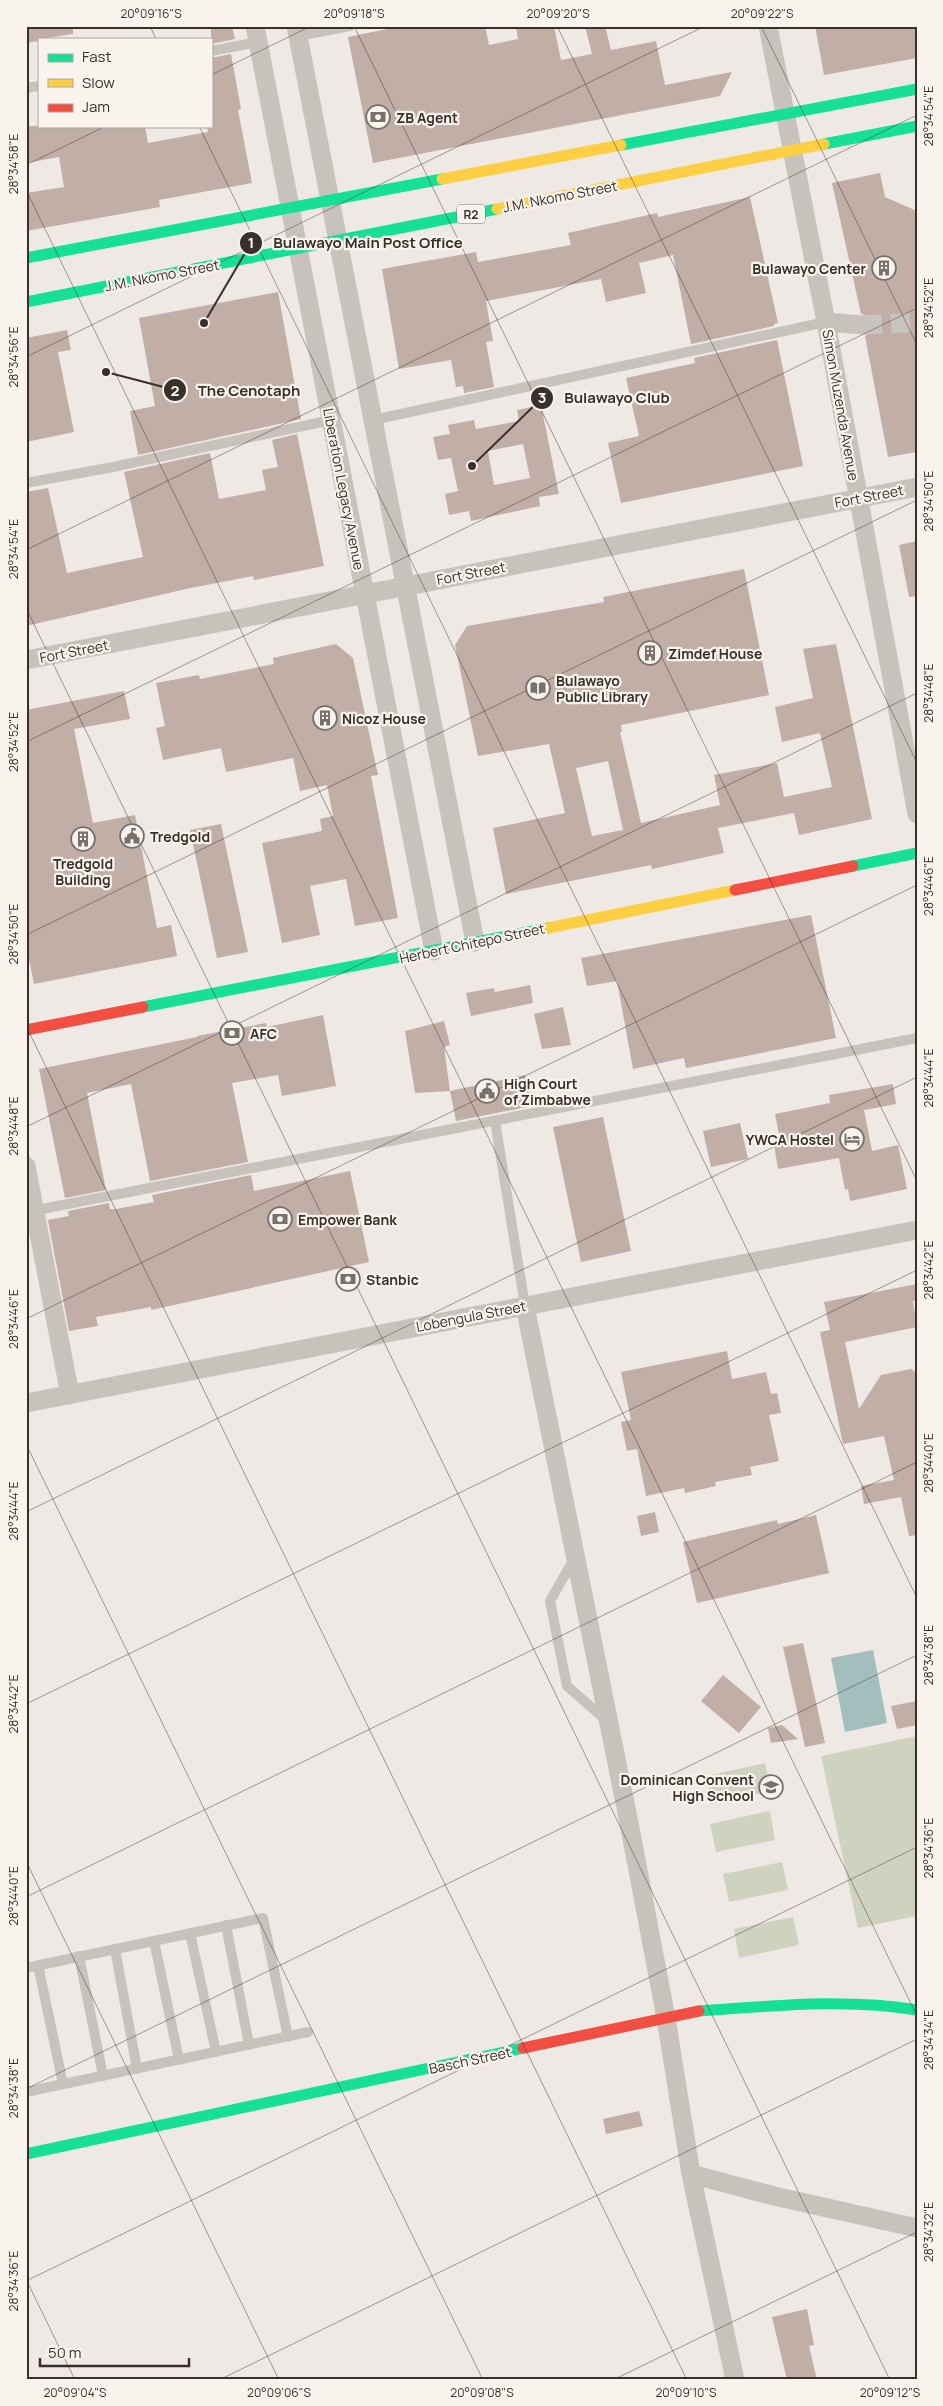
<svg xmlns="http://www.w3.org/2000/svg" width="943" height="2406" viewBox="0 0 943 2406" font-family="Manrope,sans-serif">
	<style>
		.green { fill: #d0d2c0 }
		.water { fill: #a2bfbe }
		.building { fill: #c0aea7; fill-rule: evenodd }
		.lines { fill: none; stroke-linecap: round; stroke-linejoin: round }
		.street-tunnel { stroke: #cac4c0; stroke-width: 19; stroke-dasharray: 19 9; stroke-linecap: butt }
		.lane { stroke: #c8c2bd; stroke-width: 10 }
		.street { stroke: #c8c2bd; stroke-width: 19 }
		.fast { stroke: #16e098; stroke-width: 11 }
		.slow { stroke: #ffcf43; stroke-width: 11 }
		.jam { stroke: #f24e42; stroke-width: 11 }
		.ticks { fill: none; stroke: #392f2b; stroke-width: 1; stroke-opacity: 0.45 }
		.labels { text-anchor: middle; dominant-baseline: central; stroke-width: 4.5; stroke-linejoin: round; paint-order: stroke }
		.shield { fill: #f9f3ed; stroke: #736a65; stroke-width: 1 }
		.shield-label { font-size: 12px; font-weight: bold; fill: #392f2b }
		.poi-label { font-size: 14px; font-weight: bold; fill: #392f2b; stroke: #f9f3ed; text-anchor: start }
		.street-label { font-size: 14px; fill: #392f2b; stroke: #f9f3ed }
		.leader { fill: none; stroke: #392f2b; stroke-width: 2 }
		.callout-dot { fill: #392f2b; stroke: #f9f3ed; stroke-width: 2 }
		.mark-label { font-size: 15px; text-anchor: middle; font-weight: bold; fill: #fff }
		.callout-label { font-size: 15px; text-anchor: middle; font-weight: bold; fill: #392f2b; stroke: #f9f3ed; stroke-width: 4.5; stroke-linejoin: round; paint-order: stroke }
		.neatline { fill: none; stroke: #392f2b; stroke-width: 2 }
		.ticks-label { font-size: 12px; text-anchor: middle; fill: #392f2b }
	</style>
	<rect width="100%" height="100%" fill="#eee9e5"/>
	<path class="green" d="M917,1736V1916L858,1928L821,1756Z
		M765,1763L771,1791L712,1804L706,1776Z
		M770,1811L775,1840L716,1852L710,1824Z
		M782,1862L788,1890L729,1902L723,1874Z
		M793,1917L799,1945L739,1958L734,1929Z"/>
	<path class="water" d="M873,1650L887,1723L845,1732L831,1658Z"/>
	<path class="building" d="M26,26H73V34L39,39V41L26,43Z
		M211,26H232L235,39L211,44Z
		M402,26H485L489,45L518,39L516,26H554L561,60L592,54L585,26H605L611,50L656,41L665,85L732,72L720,96L373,163L348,37Z
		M815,26H917V58L824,75Z
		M231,54L241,109L238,110L252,183L159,200L160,207L26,231V193L64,187L59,157L26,163V126H145L148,143L208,132L207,126H211V58Z
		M880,173L885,197L917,211V452L888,457L865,336L872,331L873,321L869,316L861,314L832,183Z
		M750,197L778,323L774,324V326L691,344L673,255L639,263L646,293L606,302L601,279L486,301L493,341L486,342L494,387L464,393L463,386L456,387L451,360L399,369L382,269L476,252L478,262L571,245L568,233L657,213L658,217Z
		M278,292L301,419L138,455L130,411L155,406L139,318Z
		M67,330L71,350L58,352L74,432L26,442V338Z
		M777,340L803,466L621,503L608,443L639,436L626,378L695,363L694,358Z
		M541,405L559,494L539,497L540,506L471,521L469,511L449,515L445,494L458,491L451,458L438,460L433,437L450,434L448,425L474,420L476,429L519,421L517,410ZM523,444L530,478L494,485L488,451Z
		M297,434L324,566L254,580L253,576L186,589L26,626V492L48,488L67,573L143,557L124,472L210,453L219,499L266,490L262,470L278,467L272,440Z
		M917,541V596L909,597L899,545Z
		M744,569L769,695L621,725L622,732H620L641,823L720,805L714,775L777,763L784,797L832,787L820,733L782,742L775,707L813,698L803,649L836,644L872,819L799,835L794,813L718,828L724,853L652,869L651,865L506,894L493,828L565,813L549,744L478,756L455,645L467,626L604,602L603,597ZM608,761L623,830L592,836L576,768Z
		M336,644L353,658L378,775L371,776L398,918L355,926L346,879L310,886L320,935L282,943L262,843L322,831L320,819L333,816L327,785L300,791L293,758L226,772L221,748L163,760L156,728L165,726L156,683L199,675L200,679L274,664L273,658Z
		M124,691L130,719L74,729L93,823L135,815L157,928L171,925L177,956L34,984L26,945V710Z
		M221,824L248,952L217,958L190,830Z
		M811,915L836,1038L686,1068L684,1058L633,1069L617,981L587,986L581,958Z
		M530,985L533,1003L471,1016L466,993L494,988L495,992Z
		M563,1007L571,1045L542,1049L534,1014Z
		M323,1015L336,1086L282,1096L278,1075L232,1083L248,1162L150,1181L131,1084L87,1093L106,1190L65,1198L39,1069L197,1037V1036L266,1023L267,1027Z
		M444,1021L450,1045L444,1047L450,1091L415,1093L405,1031Z
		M525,1075L532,1106L456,1121L450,1091Z
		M893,1084L896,1104L864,1110L872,1151L898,1145L907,1189L850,1201L848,1189L845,1190L839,1158L778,1169L774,1145L781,1144L775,1114L830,1103L829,1095Z
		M603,1117L631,1251L581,1262L553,1127Z
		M740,1123L748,1159L711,1167L703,1131Z
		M350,1171L369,1262L151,1310V1307L96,1317L98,1326L69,1331L48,1220L69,1216L68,1211L109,1203L110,1209H116L154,1202L152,1195L251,1175L254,1191Z
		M917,1284V1300L913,1301L917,1327L845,1342L859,1409L881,1375L911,1369L917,1373V1535L909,1536L901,1497L864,1504L861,1486L894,1480L884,1436L843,1444L820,1332L830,1330L824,1302Z
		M727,1351L732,1379L766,1372L771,1394L777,1393L781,1413L769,1415L779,1461L750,1467L752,1475L715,1482L716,1486L685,1493L684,1488L646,1496L637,1449L627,1451L621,1422L631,1420L621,1372Z
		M655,1512L659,1532L641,1536L637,1516Z
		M816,1515L829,1573L697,1603L683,1542L777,1520L778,1524Z
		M803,1643L825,1743L805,1747L783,1647Z
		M723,1675L761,1707L739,1733L701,1701Z
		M917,1701V1725L897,1729L891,1706Z
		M782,1725L798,1739L771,1743L768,1728Z
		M639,2111L643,2126L606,2134L603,2119Z
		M807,2309L814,2345L809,2346L817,2380H787L772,2317Z"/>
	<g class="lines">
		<path class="street-tunnel" d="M863,325L917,322"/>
		<path class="lane" d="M298,36L350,26
			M211,51L258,42
			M26,88L39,86
			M373,420L826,322
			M26,483L113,467L331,420
			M495,1121L525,1306
			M32,1211L917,1038
			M574,1559L550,1601L567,1686L607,1721
			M226,1925L249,2045
			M190,1933L216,2052
			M154,1941L179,2060
			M115,1949L137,2069
			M79,1956L103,2076
			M38,1965L63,2084
			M26,1968L263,1918L288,2037
			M26,2092L308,2032"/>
		<path class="street" d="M255,26L434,951
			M296,26L475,942
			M768,26L826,322L917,814
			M826,322L863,325
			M26,660L917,487
			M26,1166L70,1395
			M525,1306L630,1828L666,2018L691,2174L735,2380
			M26,1403L917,1230
			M691,2174L774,2196L917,2228"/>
		<path class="fast" d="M824,144L917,126
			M621,145L917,89
			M26,258L442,179
			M26,302L497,209
			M853,866L917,853
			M143,1007L548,928
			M699,2011C773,2006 844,1998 917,2010
			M26,2154L523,2048"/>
		<path class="slow" d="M442,179L621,145
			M497,209L824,144
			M548,928L735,890"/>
		<path class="jam" d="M735,890L853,866
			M26,1030L143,1007
			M523,2048L699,2011"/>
	</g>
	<path class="ticks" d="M150,26L156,39M354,26L917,1181M557,26L917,763M761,26L917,345M211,75L311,26M199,126L917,1598M26,165L106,126M26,190L917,2016M26,357L705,26M26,550L917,115M26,608L890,2380M26,742L917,308M26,935L917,500M26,1026L687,2380M26,1127L917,693M26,1319L917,885M26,1444L483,2380M26,1512L917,1077M26,1704L917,1270M26,1861L279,2380M26,1897L917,1462M26,2089L917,1655M26,2279L75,2380M26,2281L917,1847M219,2380L917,2039M613,2380L917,2232"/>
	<defs>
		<g id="bank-ring" transform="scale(1.25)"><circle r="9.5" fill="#f9f3ed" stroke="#78706c" stroke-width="1.5"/><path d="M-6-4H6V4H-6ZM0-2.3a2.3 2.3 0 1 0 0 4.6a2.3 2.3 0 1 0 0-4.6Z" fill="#78706c"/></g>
		<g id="building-ring" transform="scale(1.25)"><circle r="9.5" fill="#f9f3ed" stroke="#78706c" stroke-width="1.5"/><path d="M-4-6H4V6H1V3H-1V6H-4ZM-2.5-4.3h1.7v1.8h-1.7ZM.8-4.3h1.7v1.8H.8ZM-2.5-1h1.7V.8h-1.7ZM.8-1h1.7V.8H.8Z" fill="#78706c"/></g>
		<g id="library-ring" transform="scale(1.25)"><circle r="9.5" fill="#f9f3ed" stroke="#78706c" stroke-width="1.5"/><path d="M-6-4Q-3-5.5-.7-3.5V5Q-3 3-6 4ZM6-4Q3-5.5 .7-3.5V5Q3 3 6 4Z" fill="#78706c"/></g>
		<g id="civic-ring" transform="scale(1.25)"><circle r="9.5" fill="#f9f3ed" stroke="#78706c" stroke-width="1.5"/><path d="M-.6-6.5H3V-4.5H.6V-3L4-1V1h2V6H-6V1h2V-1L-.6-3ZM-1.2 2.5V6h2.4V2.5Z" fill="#78706c"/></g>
		<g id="hotel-ring" transform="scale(1.25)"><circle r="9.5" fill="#f9f3ed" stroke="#78706c" stroke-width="1.5"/><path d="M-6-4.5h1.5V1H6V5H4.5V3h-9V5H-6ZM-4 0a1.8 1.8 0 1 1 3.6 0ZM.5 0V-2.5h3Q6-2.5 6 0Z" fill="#78706c"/></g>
		<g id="school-ring" transform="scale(1.25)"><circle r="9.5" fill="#f9f3ed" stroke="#78706c" stroke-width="1.5"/><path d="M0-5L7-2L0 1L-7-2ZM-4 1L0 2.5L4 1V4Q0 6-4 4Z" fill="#78706c"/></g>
	</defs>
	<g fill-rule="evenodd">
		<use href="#bank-ring" x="378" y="117"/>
		<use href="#building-ring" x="884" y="268"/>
		<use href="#building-ring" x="650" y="653"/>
		<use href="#library-ring" x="538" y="688"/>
		<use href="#building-ring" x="325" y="718"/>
		<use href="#civic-ring" x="132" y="836"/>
		<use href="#building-ring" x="83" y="839"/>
		<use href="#bank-ring" x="232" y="1033"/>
		<use href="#civic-ring" x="487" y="1091"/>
		<use href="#hotel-ring" x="852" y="1139"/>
		<use href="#bank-ring" x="280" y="1219"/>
		<use href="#bank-ring" x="348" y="1279"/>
		<use href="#school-ring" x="771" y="1787"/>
	</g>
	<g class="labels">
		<rect class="shield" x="457" y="204.5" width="28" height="19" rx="4"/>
		<g class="shield-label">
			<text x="471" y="214">R2</text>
		</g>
		<g class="poi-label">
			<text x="396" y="117">ZB Agent</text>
			<text x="866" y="268" text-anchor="end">Bulawayo Center</text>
			<text x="668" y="653">Zimdef House</text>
			<text x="556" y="680">Bulawayo<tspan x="556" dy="16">Public Library</tspan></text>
			<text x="342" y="718">Nicoz House</text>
			<text x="150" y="836">Tredgold</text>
			<text x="83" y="863" text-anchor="middle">Tredgold<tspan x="83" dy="16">Building</tspan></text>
			<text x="250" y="1033">AFC</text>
			<text x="504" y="1083">High Court<tspan x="504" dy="16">of Zimbabwe</tspan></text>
			<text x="834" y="1139" text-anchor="end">YWCA Hostel</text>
			<text x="298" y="1219">Empower Bank</text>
			<text x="366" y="1279">Stanbic</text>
			<text x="754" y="1779" text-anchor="end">Dominican Convent<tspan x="754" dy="16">High School</tspan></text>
		</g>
		<g class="street-label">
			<text transform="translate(560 196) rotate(-11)">J.M. Nkomo Street</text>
			<text transform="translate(162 275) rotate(-11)">J.M. Nkomo Street</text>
			<text transform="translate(841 405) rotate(80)">Simon Muzenda Avenue</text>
			<text transform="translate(344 489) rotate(79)">Liberation Legacy Avenue</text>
			<text transform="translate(869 496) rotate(-11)">Fort Street</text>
			<text transform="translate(471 573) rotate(-11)">Fort Street</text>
			<text transform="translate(74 651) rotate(-11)">Fort Street</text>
			<text transform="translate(472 943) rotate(-12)">Herbert Chitepo Street</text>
			<text transform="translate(471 1316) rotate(-11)">Lobengula Street</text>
			<text transform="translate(470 2060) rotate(-12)">Basch Street</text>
		</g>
	</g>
	<path class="leader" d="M204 323L251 243M106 372L175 390M472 466L542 398"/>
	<g class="callout-dot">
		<circle cx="204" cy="323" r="5"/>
		<circle cx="106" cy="372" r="5"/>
		<circle cx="472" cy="466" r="5"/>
		<circle cx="251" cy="243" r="12"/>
		<circle cx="175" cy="390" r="12"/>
		<circle cx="542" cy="398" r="12"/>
	</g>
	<g class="mark-label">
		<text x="251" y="248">1</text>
		<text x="175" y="396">2</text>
		<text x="542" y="403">3</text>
	</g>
	<g class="callout-label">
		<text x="368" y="248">Bulawayo Main Post Office</text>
		<text x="249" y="396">The Cenotaph</text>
		<text x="617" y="403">Bulawayo Club</text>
	</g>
	<rect width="943" height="2406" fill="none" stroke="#f9f3ed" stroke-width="55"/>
	<rect x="38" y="38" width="175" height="90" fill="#f9f3ed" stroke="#aca59f"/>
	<rect x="48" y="54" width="25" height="8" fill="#16e098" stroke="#aca59f"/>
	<text x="82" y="62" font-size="15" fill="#392f2b">Fast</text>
	<rect x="48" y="79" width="25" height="8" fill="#ffcf43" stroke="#aca59f"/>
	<text x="82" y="88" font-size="15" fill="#392f2b">Slow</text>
	<rect x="48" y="104" width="25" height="8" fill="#f24e42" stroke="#aca59f"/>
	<text x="82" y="112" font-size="15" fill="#392f2b">Jam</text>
	<path d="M40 2358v8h149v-8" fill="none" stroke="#392f2b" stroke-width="2.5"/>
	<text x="48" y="2358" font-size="15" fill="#392f2b" stroke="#f9f3ed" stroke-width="4" paint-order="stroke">50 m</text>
	<rect x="28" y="28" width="888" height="2350" class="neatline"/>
	<g class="ticks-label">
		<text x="151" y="18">20°09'16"S</text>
		<text x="354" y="18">20°09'18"S</text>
		<text x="558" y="18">20°09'20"S</text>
		<text x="762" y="18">20°09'22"S</text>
		<text transform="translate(929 116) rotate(-90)" y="4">28°34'54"E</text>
		<text transform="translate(14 164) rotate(-90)" y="4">28°34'58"E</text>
		<text transform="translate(929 308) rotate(-90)" y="4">28°34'52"E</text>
		<text transform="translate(14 357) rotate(-90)" y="4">28°34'56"E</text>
		<text transform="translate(929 501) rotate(-90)" y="4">28°34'50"E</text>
		<text transform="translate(14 549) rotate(-90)" y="4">28°34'54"E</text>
		<text transform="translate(929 693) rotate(-90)" y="4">28°34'48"E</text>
		<text transform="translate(14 742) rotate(-90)" y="4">28°34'52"E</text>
		<text transform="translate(929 886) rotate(-90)" y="4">28°34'46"E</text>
		<text transform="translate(14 934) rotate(-90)" y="4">28°34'50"E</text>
		<text transform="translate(929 1078) rotate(-90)" y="4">28°34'44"E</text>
		<text transform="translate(14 1126) rotate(-90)" y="4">28°34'48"E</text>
		<text transform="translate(929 1270) rotate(-90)" y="4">28°34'42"E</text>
		<text transform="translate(14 1319) rotate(-90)" y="4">28°34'46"E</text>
		<text transform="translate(929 1463) rotate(-90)" y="4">28°34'40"E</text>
		<text transform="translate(14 1511) rotate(-90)" y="4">28°34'44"E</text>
		<text transform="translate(929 1655) rotate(-90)" y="4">28°34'38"E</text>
		<text transform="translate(14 1704) rotate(-90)" y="4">28°34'42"E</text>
		<text transform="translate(929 1848) rotate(-90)" y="4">28°34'36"E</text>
		<text transform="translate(14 1896) rotate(-90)" y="4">28°34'40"E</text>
		<text transform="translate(929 2040) rotate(-90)" y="4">28°34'34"E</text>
		<text transform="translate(14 2088) rotate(-90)" y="4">28°34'38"E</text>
		<text transform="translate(929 2232) rotate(-90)" y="4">28°34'32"E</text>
		<text transform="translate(14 2281) rotate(-90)" y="4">28°34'36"E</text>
		<text x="75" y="2397">20°09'04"S</text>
		<text x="279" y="2397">20°09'06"S</text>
		<text x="482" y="2397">20°09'08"S</text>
		<text x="686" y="2397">20°09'10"S</text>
		<text x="890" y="2397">20°09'12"S</text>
	</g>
</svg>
